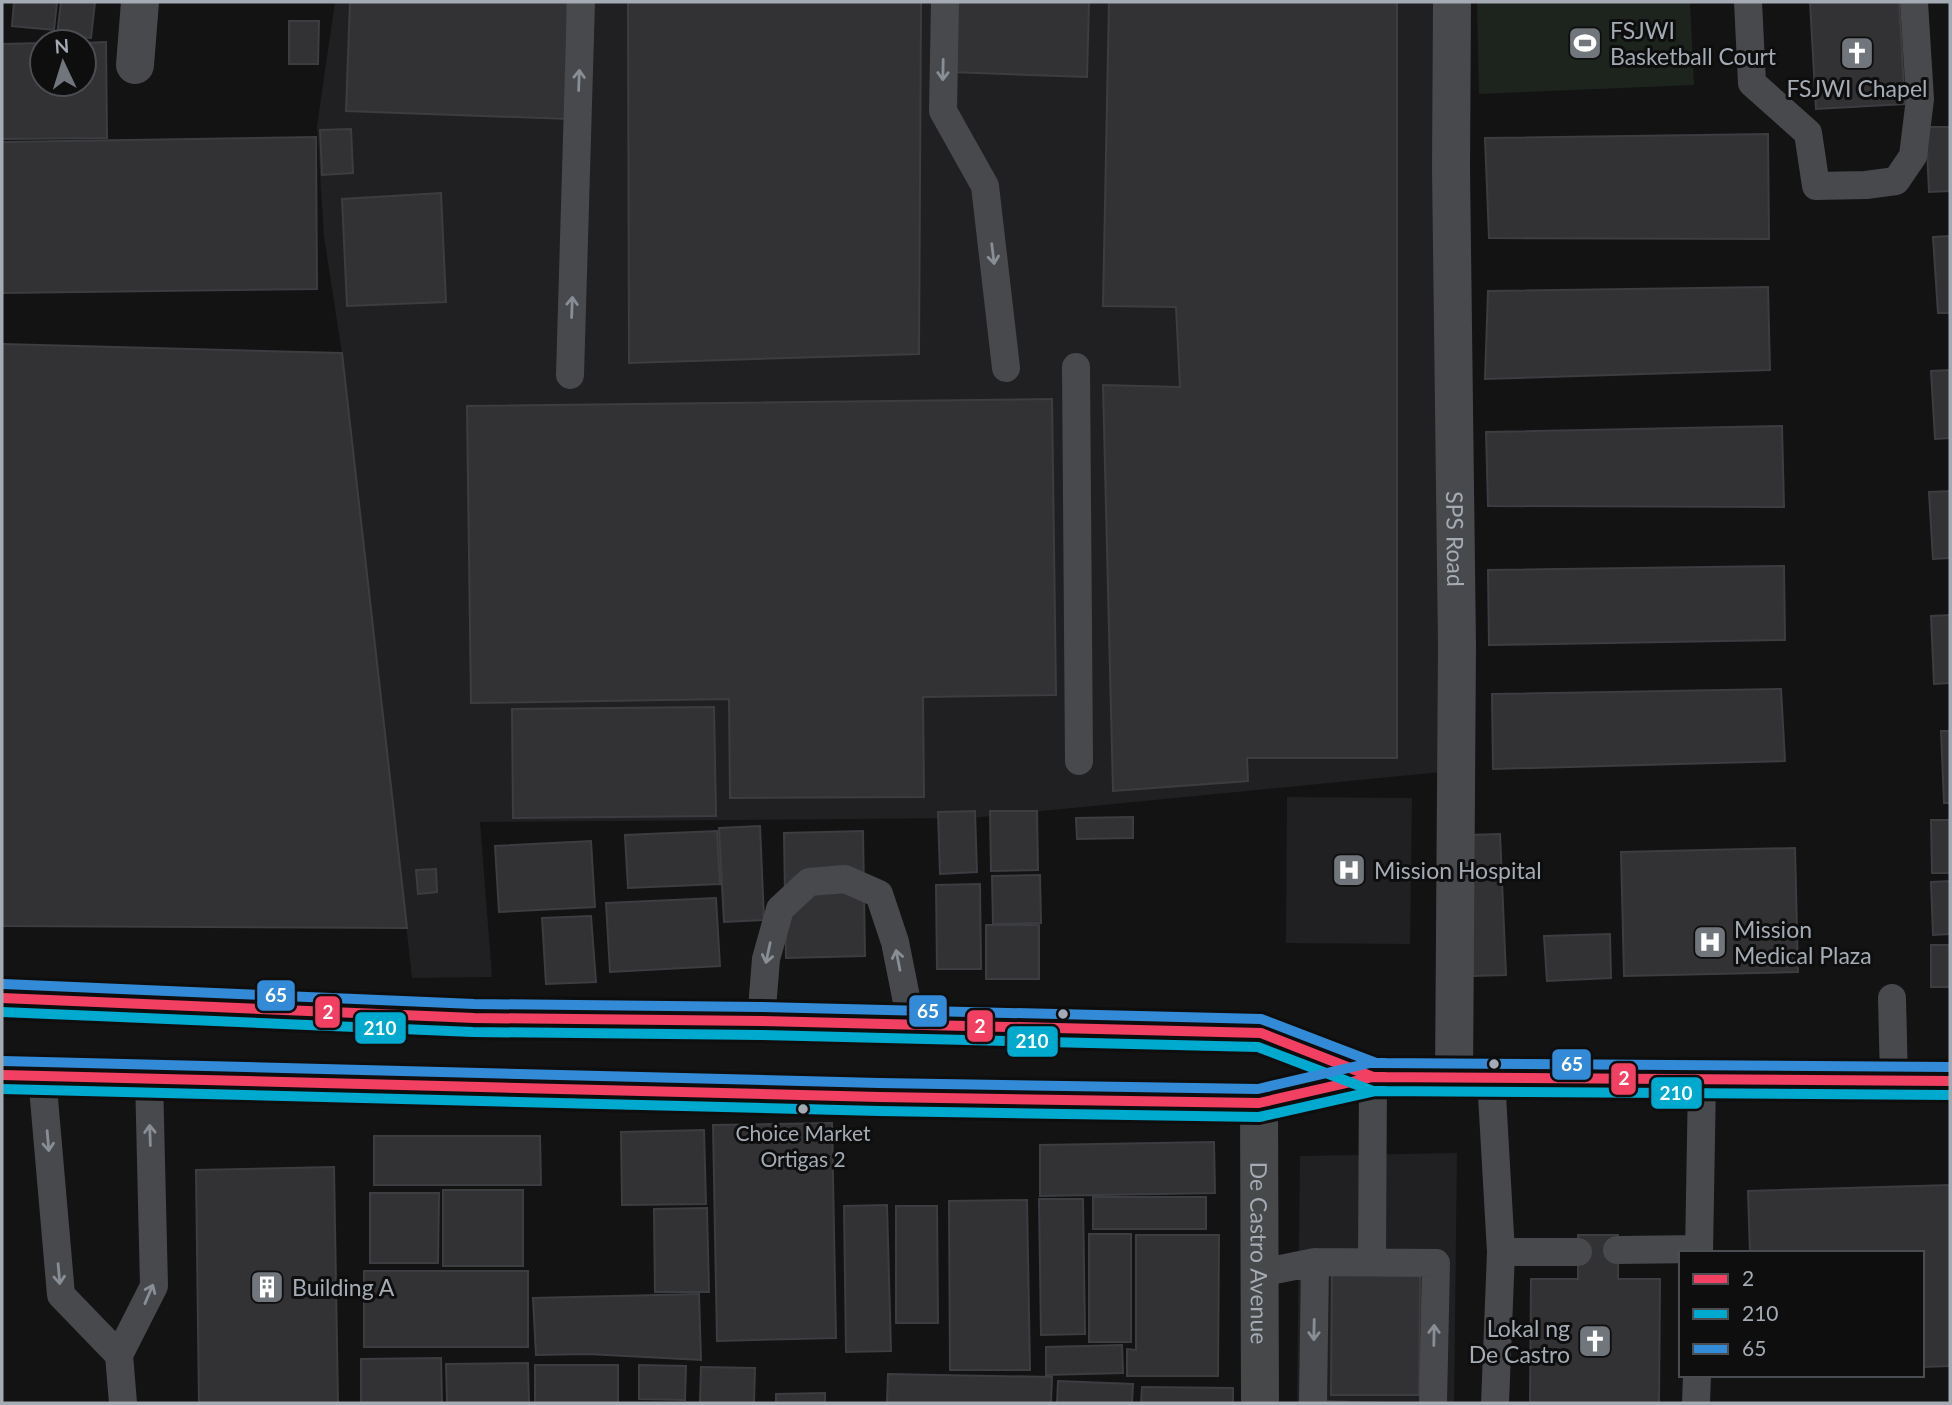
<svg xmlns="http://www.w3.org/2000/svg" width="1952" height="1405" viewBox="0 0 1952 1405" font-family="Lato,sans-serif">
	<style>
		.built { fill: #202022 }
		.green { fill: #1d241e }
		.building { fill: #323234; stroke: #3c3d40; stroke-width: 2 }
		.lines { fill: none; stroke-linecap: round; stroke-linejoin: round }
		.lane { stroke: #48494c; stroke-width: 28 }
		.street { stroke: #48494c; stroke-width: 38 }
		.secondary { stroke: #46484a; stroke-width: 38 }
		.primary { stroke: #4a4c4e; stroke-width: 38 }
		.bus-1-casing { stroke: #0e0e0f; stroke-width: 16 }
		.bus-2-casing { stroke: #0e0e0f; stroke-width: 16 }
		.bus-3-casing { stroke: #0e0e0f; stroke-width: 16 }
		.bus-1 { stroke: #f24062; stroke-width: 10 }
		.bus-2 { stroke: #00a9ce; stroke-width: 10 }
		.bus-3 { stroke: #338bd7; stroke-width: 10 }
		.oneway { stroke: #888e95 }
		.bus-dot { fill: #a4abb4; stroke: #0e0e0f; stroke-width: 2.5 }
		.labels { text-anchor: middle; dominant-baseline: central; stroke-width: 6; stroke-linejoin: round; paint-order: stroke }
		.bus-label { font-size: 21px; fill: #a4abb4; stroke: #0e0e0f }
		.poi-label { font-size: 23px; fill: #a4abb4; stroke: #0e0e0f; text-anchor: start }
		.street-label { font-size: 23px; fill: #a4abb4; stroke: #0e0e0f }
		.line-badge { stroke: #0e0e0f; stroke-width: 2.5 }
		.badge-label { font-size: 19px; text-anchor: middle; font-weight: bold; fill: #fff }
	</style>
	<rect width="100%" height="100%" fill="#131314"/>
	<path class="built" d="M335,2H1440L1441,772L971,818L480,822L492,977L412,978L342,353L324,237L317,126Z
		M1287,797L1412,798L1410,944L1286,943Z
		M1457,1153L1454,1403H1297L1300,1156Z"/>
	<path class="green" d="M1477,2H1690L1694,85L1479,94Z"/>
	<path class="building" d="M14,2H57L54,30L12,26Z
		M61,2H95L91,38L57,35Z
		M350,2H567L569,119L346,111Z
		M628,2H921L919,354L629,363Z
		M953,2H1089L1087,77L951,72Z
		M1109,2H1397V758H1247L1248,781L1113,791L1103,385L1180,387L1176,307L1103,306Z
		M1810,2H1899L1905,104L1816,109Z
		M289,21H319L318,64H289Z
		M106,42L107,138L2,139V44L42,43V84H84V43Z
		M1926,127H1950V191L1929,192Z
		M351,129L353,173L322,175L320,130Z
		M1768,134L1769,239L1489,238L1485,138Z
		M316,137L317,289L2,293V142Z
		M441,193L446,302L347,306L342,199Z
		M1950,236V313H1938L1933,237Z
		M1768,287L1770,370L1485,379L1488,291Z
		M2,344L342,353L407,928L2,926Z
		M1950,370V438L1935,439L1931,371Z
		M1052,399L1056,695L923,697L924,797L730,798L729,699L471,703L467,406Z
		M1782,426L1784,507L1488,506L1486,432Z
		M1950,491V558L1933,559L1929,492Z
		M1784,566L1785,640L1489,645L1488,570Z
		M1950,615V683L1934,684L1931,616Z
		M1781,689L1785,761L1493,769L1492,694Z
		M714,707L716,816L513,818L512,709Z
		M1941,731H1950V803H1944Z
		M975,811L977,872L940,874L938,812Z
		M990,811H1037L1038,870L991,871Z
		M1133,817V838L1077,839L1076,818Z
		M1931,820H1950V873H1932Z
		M760,826L764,920L724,922L719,828Z
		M717,831L720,884L628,888L625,835Z
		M863,831L865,956L786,958L784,833Z
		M1500,834L1506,975L1473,976L1468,835Z
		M591,841L595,907L499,912L495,846Z
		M1795,848L1798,972L1624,976L1621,852Z
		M436,869L437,892L418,894L416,870Z
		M1040,875L1041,923L993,924L992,876Z
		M1950,881V934L1933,935L1931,882Z
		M980,884L981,969H937L936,885Z
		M716,898L720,966L610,972L606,903Z
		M591,916L596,982L546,984L542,918Z
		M986,925H1039V979H986Z
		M1610,934L1611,978L1547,981L1544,936Z
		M1931,945H1950V987H1931Z
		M832,1123L836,1338L717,1341L713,1125Z
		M704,1130L706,1204L622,1205L621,1132Z
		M374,1136H540L541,1185H374Z
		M1214,1142L1215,1193L1040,1196V1145Z
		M334,1167L338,1403H199L196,1170Z
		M1950,1185V1366L1922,1367V1253H1750L1748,1191Z
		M443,1190H523V1266H443Z
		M370,1193H439L438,1263H370Z
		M1093,1197H1206V1229H1093Z
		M1039,1199H1083L1085,1334L1041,1335Z
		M1027,1200L1030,1370H950L949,1201Z
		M887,1205L891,1351L846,1352L844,1206Z
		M896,1206H937L938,1323H896Z
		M707,1208L709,1292H655L654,1209Z
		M1089,1234H1131V1342H1089Z
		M1136,1235H1219L1218,1376H1127V1349L1136,1350Z
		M1578,1235H1618V1279H1660L1659,1403H1530L1531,1279H1578Z
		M1332,1269L1420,1270L1419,1395H1331Z
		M364,1271H528V1347H364Z
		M699,1294L701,1360L588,1354L536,1355L533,1298Z
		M1122,1345L1123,1373L1046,1375V1347Z
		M441,1358L442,1403H361V1359Z
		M528,1363L529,1403H447L446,1364Z
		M535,1365H618V1403H535Z
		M639,1365L686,1366L685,1400L639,1399Z
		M701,1367L755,1368L754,1403H700Z
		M888,1374L1052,1377L1051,1403H887Z
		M1058,1381L1133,1384L1132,1403H1057Z
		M1142,1387L1233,1388V1403H1141Z
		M825,1393V1403H776V1394Z
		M1321,1401L1385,1403H1321Z"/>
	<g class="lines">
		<path class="lane" d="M945,2L943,111L985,186L1006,368
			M1748,2L1752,83L1808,133L1816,186L1866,185L1896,181L1913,156L1920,99L1914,2
			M1076,367L1079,761
			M570,375L581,2
			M1892,998L1894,1081
			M761,1021L766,959L780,909L809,882L845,879L879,894L895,942L912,1027
			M42,1076L61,1295L119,1355
			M1491,1078L1501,1252L1495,1403
			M1617,1250L1699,1249
			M1501,1252H1578
			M1699,1253L1702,1081
			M1372,1262L1373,1077
			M1260,1273L1315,1262L1436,1263L1433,1403
			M123,1403L119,1355L154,1286L149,1078
			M1313,1403L1315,1262
			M1696,1403L1697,1375"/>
		<g class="street">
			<path id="s1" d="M1452,2L1451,168L1457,646L1454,1078"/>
			<path d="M135,65L140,2"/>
		</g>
		<path class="secondary" id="s2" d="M1259,1103L1260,1403"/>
		<path class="primary" d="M2,998L474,1018L761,1021L1261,1033L1373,1077
			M2,1075L879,1097L1259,1103L1373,1077L1702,1081H1950"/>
		<g class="bus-1-casing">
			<path id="bus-1" d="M2,998L474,1018L761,1021L1261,1033L1373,1077L1950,1081
				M2,1075L879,1097L1259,1103L1373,1077H1385"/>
		</g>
		<g class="bus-2-casing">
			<path id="bus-2" d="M2,1012L473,1032L761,1035L1258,1047L1373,1091L1950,1095
				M2,1089L879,1111L1259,1117L1375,1091H1385"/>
		</g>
		<g class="bus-3-casing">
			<path id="bus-3" d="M3,984L474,1004L761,1007L1261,1019L1376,1063L1950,1067
				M2,1061L879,1083L1258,1089L1370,1063H1385"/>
		</g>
		<use href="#bus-1" class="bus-1"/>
		<use href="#bus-2" class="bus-2"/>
		<use href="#bus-3" class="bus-3"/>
	</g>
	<defs><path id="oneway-shaft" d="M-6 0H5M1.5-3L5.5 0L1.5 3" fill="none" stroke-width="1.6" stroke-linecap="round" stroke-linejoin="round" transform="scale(1.75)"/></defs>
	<g class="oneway">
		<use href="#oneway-shaft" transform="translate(943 70) rotate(91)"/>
		<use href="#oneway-shaft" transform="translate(579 80) rotate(-88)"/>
		<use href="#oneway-shaft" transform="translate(993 254) rotate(83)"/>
		<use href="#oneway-shaft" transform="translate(572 307) rotate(-88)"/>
		<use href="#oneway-shaft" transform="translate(768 953) rotate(102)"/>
		<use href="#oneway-shaft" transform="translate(898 960) rotate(-101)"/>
		<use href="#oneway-shaft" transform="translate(150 1135) rotate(-92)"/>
		<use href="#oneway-shaft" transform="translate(48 1141) rotate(85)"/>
		<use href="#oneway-shaft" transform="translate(59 1274) rotate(85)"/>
		<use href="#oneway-shaft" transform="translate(149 1294) rotate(-67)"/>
		<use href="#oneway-shaft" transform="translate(1314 1330) rotate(91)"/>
		<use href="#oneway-shaft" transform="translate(1434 1335) rotate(-89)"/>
	</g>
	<defs>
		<g id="stadium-square" transform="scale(1.75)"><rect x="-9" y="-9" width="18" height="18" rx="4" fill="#71767c" stroke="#0e0e0f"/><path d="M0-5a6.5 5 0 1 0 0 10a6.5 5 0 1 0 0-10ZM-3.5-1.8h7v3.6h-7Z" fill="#fff"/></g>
		<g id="church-square" transform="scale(1.75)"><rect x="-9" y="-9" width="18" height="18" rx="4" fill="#71767c" stroke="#0e0e0f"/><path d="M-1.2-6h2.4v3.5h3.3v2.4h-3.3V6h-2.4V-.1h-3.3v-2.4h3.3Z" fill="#fff"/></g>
		<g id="hospital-square" transform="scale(1.75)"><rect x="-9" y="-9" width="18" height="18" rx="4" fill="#71767c" stroke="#0e0e0f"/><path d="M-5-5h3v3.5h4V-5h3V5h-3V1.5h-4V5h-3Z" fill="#fff"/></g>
		<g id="building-square" transform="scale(1.75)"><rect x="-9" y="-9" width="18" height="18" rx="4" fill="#71767c" stroke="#0e0e0f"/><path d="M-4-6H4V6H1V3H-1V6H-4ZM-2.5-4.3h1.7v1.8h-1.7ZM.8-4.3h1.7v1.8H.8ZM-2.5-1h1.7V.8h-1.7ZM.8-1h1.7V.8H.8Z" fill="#fff"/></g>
	</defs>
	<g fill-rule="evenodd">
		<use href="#stadium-square" x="1585" y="43"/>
		<use href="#church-square" x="1857" y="53"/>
		<use href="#hospital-square" x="1349" y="870"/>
		<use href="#hospital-square" x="1710" y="942"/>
		<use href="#building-square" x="267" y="1287"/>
		<use href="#church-square" x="1595" y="1341"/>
	</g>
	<g class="bus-dot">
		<circle cx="1063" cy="1014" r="6"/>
		<circle cx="1494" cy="1064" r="6"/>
		<circle cx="803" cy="1109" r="6"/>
	</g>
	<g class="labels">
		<g class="bus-label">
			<text x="803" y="1132">Choice Market<tspan x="803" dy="26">Ortigas 2</tspan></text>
		</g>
		<g class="poi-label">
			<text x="1610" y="30">FSJWI<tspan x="1610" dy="26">Basketball Court</tspan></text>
			<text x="1857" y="88" text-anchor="middle">FSJWI Chapel</text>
			<text x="1374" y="870">Mission Hospital</text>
			<text x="1734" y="929">Mission<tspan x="1734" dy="26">Medical Plaza</tspan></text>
			<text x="292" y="1287">Building A</text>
			<text x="1570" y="1328" text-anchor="end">Lokal ng<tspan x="1570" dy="26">De Castro</tspan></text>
		</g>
		<g class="street-label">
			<text stroke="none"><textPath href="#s1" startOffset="537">SPS Road</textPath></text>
			<text stroke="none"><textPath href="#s2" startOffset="150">De Castro Avenue</textPath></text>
		</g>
	</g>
	<g class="line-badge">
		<rect x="256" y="979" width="40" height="33" rx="7" fill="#338bd7"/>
		<rect x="908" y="994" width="40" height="34" rx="7" fill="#338bd7"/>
		<rect x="314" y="995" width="27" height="34" rx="7" fill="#f24062"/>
		<rect x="966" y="1009" width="28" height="34" rx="7" fill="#f24062"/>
		<rect x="354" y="1011" width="53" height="34" rx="7" fill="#00a9ce"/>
		<rect x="1006" y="1025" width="53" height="33" rx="7" fill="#00a9ce"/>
		<rect x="1551" y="1048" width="41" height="33" rx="7" fill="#338bd7"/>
		<rect x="1610" y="1062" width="27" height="34" rx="7" fill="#f24062"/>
		<rect x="1650" y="1076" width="53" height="34" rx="7" fill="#00a9ce"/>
	</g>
	<g class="badge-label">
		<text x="276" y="1002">65</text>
		<text x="928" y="1018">65</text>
		<text x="328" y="1019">2</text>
		<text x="980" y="1033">2</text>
		<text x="380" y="1035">210</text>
		<text x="1032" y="1048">210</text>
		<text x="1572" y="1071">65</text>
		<text x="1624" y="1085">2</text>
		<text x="1676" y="1100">210</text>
	</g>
	<rect width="1952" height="1405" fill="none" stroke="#a4abb4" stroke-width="7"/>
	<rect x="1679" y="1251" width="245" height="126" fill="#0e0e0f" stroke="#4a4d51" stroke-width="2"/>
	<rect x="1693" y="1274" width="35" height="10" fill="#f24062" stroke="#4a4d51" stroke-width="2"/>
	<text x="1742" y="1286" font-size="21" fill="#a4abb4">2</text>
	<rect x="1693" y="1309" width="35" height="10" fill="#00a9ce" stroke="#4a4d51" stroke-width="2"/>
	<text x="1742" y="1321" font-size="21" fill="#a4abb4">210</text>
	<rect x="1693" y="1344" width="35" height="10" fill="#338bd7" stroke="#4a4d51" stroke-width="2"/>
	<text x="1742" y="1356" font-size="21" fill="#a4abb4">65</text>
	<g transform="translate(63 63) rotate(356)"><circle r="33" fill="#0e0e0f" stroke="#4a4d51" stroke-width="2"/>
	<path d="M0-5L12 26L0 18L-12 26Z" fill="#71767c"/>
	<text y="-10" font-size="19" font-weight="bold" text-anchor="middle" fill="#a4abb4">N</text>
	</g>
</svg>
